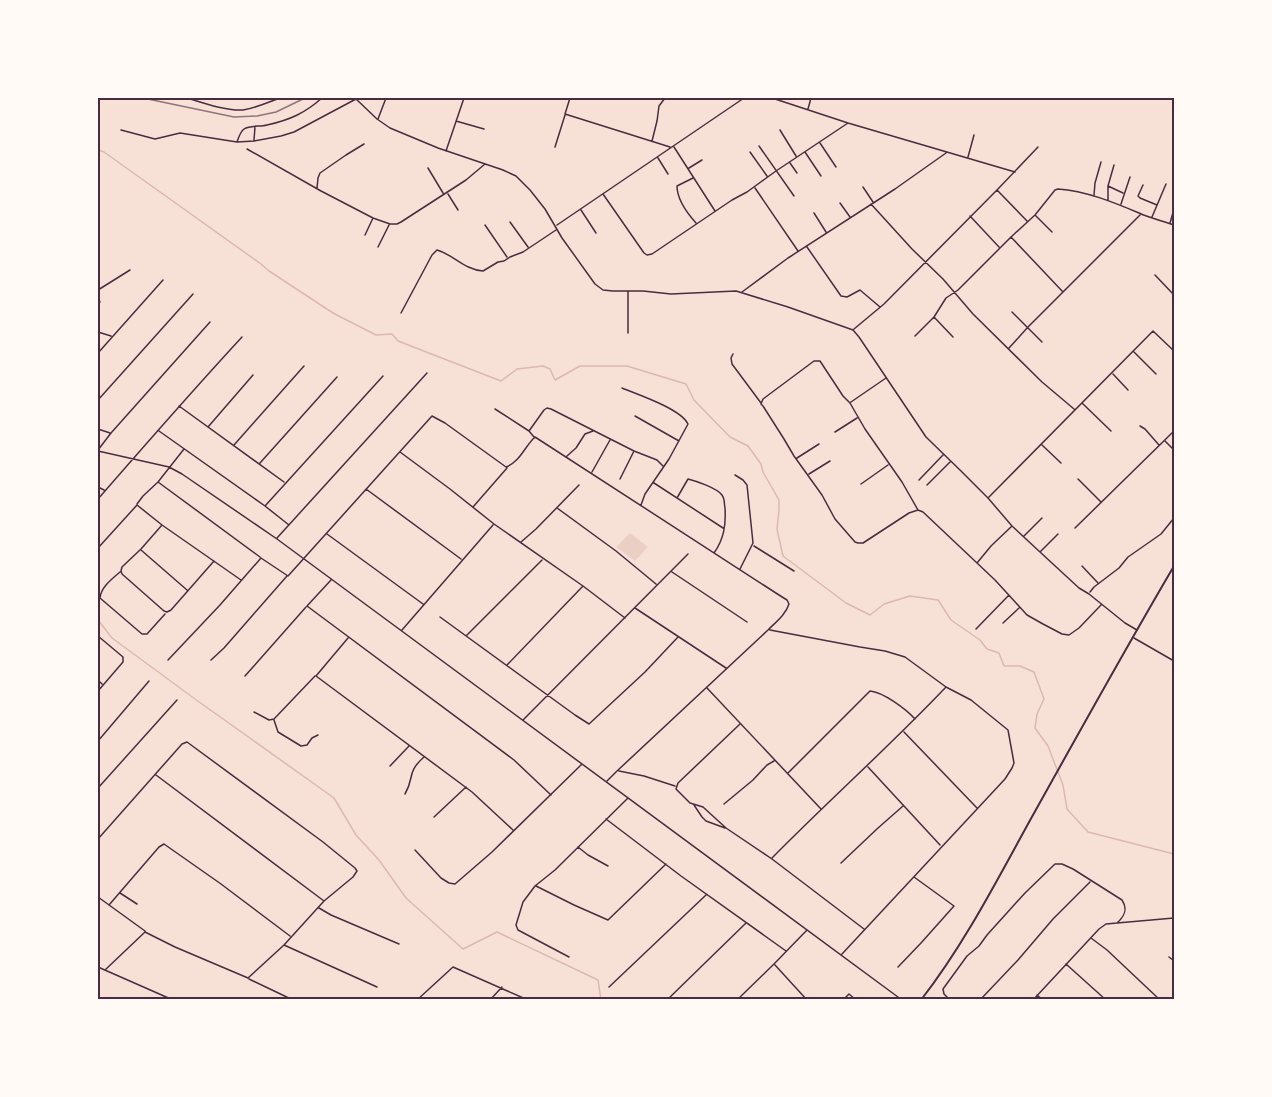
<svg xmlns="http://www.w3.org/2000/svg" width="1272" height="1097" viewBox="0 0 1272 1097" font-family="Commissioner,sans-serif">
	<style>
		.green { fill: #ebcfc5 }
		.lines { fill: none; stroke-linecap: round; stroke-linejoin: round }
		.stream { stroke: #dcb8b0; stroke-width: 1.5 }
		.minor { stroke: #4a2c40; stroke-width: 1.5 }
		.primary { stroke: #4a2c40; stroke-width: 2 }
		.rail { stroke: #8f747c; stroke-width: 1.5 }
		.neatline { fill: none; stroke: #4a2c40; stroke-width: 2 }
	</style>
	<rect width="100%" height="100%" fill="#f7e1d7"/>
	<path class="green" d="M630,533L648,547L635,561L616,547Z"/>
	<g class="lines">
		<path class="stream" d="M98,150L104,152L261,264L269,271L333,313L376,335L392,334L398,341L501,381L517,369L543,366L550,369L555,380L580,366H627L686,384L694,400L730,437L748,446L761,464L763,472L779,500V510L777,529L783,556L846,603L870,615L884,604L910,596L938,600L951,620L980,640L987,649L999,653L1004,666H1020L1034,672L1044,699L1037,714L1035,728L1048,746L1063,785L1067,809L1088,832L1174,854
			M98,620L112,638L195,699L334,798L356,835L379,860L406,898L463,949L497,932L598,980L601,1000"/>
		<path class="minor" d="M187,98C203,103 226,111 243,110C256,108 269,102 280,98
			M355,98L377,119L390,128L438,148L503,170L516,176L530,190L545,209L562,238L595,284L603,290L613,291H643L671,294L736,291L788,307L853,330L859,337L926,437L961,471L988,498L1012,526L1040,552L1079,588L1089,594L1125,623L1137,630
			M570,98L565,114L670,147
			M772,98L848,123L1015,172
			M808,109L811,98
			M378,119L386,98
			M456,121L484,129
			M121,130L155,139L180,133L237,142L254,141L281,136L294,132L356,99
			M780,130L796,156
			M254,140L255,127
			M652,141L657,121L659,106L665,98
			M237,142C239,137 240,132 244,129C250,125 260,127 267,125C290,120 305,113 322,98
			M820,143L836,167
			M759,146L794,196
			M555,147L565,115
			M674,147L715,211
			M247,149L321,191L373,218L390,224H397L401,222L466,180L485,164
			M446,151L464,98
			M750,152L767,176
			M805,152L821,176
			M968,157L974,135
			M658,158L668,174
			M790,163L797,173
			M1114,165L1108,186L1123,193
			M428,168L443,193
			M689,168L702,160
			M693,178L677,186C677,200 687,213 696,223
			M1143,185L1138,196L1140,198L1157,205
			M1108,186V200
			M863,187L873,202
			M317,188L318,178L320,173L346,155L364,144
			M755,188L798,251
			M448,194L458,210
			M603,194L644,253L647,255L652,254L732,200L747,192L776,171L848,123
			M1094,195L1095,183L1101,162
			M840,203L850,217
			M871,204L912,249L943,279L973,314L1042,382L1074,409
			M1121,204L1130,177
			M581,210L596,233
			M814,213L826,232
			M1035,215L1052,232
			M970,216L999,247
			M1152,217L1166,184
			M1027,221L997,190L1038,147
			M510,222L528,247
			M1170,223L1174,209
			M485,225L507,257
			M557,225L744,98
			M365,235L373,218
			M1011,237L1035,215L1055,190L1058,189C1086,191 1113,202 1139,213C1150,218 1163,221 1174,225
			M378,247L389,225
			M807,247L841,296L847,297L860,290L880,307
			M1155,275L1174,295
			M98,290L130,270
			M742,292L788,258L895,189L946,153
			M98,299L100,302
			M1012,312L1042,342
			M401,313L432,255L437,250C454,255 465,270 483,271L498,262L504,261L510,257L523,252L556,230
			M934,317L953,337
			M854,329L884,304L997,190
			M98,332L111,336
			M628,333V292
			M915,336L934,317L946,298L958,290L1011,237L1063,292
			M1009,348L1028,327L1140,215
			M1134,352L1156,374
			M98,353L163,280
			M733,354L731,358L732,364L761,403
			M1113,374L1128,390
			M622,388C639,395 681,409 688,424L669,459L645,494L641,505
			M98,400L193,294
			M851,402L886,378
			M1082,403L1111,431
			M179,406L284,482
			M495,409L529,431
			M635,416L679,441
			M1140,426L1145,429L1159,445
			M208,427L253,375
			M98,429L110,433
			M159,431L265,506L289,525
			M835,432L857,418
			M534,437L529,431L544,410L547,408L551,409L634,451L657,460L663,466
			M1165,441L1174,450
			M234,445L304,366
			M1042,445L1061,463
			M98,450L111,433L210,322
			M98,451L169,467L182,474L277,539L902,1000
			M400,452L450,489L494,524L583,586L625,618
			M567,456L576,448L585,434L593,431
			M797,458L819,444
			M260,463L337,377
			M592,472L610,440
			M809,474L830,461
			M735,475L743,480L747,485L753,543L740,569
			M620,479L634,451
			M1078,479L1101,502
			M919,480L943,455
			M158,482L260,557
			M654,483L723,528
			M861,484L888,465
			M927,485L950,462
			M98,487L104,490
			M366,489L461,559
			M989,497L1153,331L1174,351
			M677,498L688,479C696,481 717,488 722,495C725,499 724,504 725,508C726,525 724,539 714,553
			M98,499C145,445 193,390 242,337
			M137,504L143,496L158,482L184,449
			M265,506L383,376
			M473,507L507,468
			M557,508L616,551L656,584
			M918,510L909,513L863,543H858L855,542L835,519L822,495L794,456L784,439L763,406L761,404L763,399L814,361H820L843,396L850,403L865,429L902,482L918,510L923,512L995,580L1027,615L1043,624L1062,634L1069,635L1079,628L1101,605
			M162,525L141,549L122,567L121,571L122,574L164,611L167,612L171,610L214,561
			M1075,528L1174,431
			M327,534L423,604
			M1024,536L1042,518
			M277,538L427,373
			M521,542L536,529L579,485
			M754,546L794,571
			M98,548L137,505L162,525L241,580
			M141,550L187,590
			M1040,552L1058,534
			M977,563L991,546L1012,526
			M1082,566L1098,583
			M120,572C112,579 101,587 100,598L142,634H147L165,614
			M672,572L747,622
			M331,580L307,606L514,760L551,795
			M1090,592L1094,587L1119,568L1128,557L1161,534L1174,518
			M635,608L726,668
			M440,617L575,715L589,724L645,672L678,637
			M1003,623L1019,608
			M976,629L1009,595
			M402,630L493,525
			M770,630L860,647L885,651L905,657L946,687L971,700L1008,730L1014,763L1012,768L1005,779L842,954
			M467,635L542,560
			M98,636L123,657V662L98,691
			M348,638L316,676L472,792L513,830
			M1134,638L1174,661
			M168,660L220,605L261,558L288,576L432,416L445,423L506,467C520,462 525,446 535,437L779,595L787,600L789,604C786,614 776,622 768,630L617,771L607,781
			M211,660L224,648L287,576
			M507,665L583,586
			M245,676L306,607
			M98,680L102,684
			M707,688L821,809
			M254,712L269,720L274,719L315,676
			M274,720L278,732L301,746L307,745L312,738L318,735
			M523,720L688,554
			M740,724L678,783L676,789L690,803L703,807L726,828L772,859L864,929
			M904,732L977,808
			M98,741L149,681
			M390,766L409,746
			M868,767L940,845
			M619,771L644,776L675,786
			M788,773L870,691C883,692 906,709 915,719
			M156,775L324,901L284,945
			M98,788L177,700
			M405,794C415,777 406,773 424,757
			M724,804L753,780L767,765L774,761
			M694,805L702,817L706,821L725,828
			M434,817L466,787
			M606,819L681,876L786,951
			M98,839L182,744L187,742L323,842L355,868L357,871L353,877L324,901
			M578,847L588,855L608,866
			M415,850L441,878L449,883L455,884L492,852L582,764
			M772,858C829,800 890,746 946,687
			M841,863L878,828L903,806
			M536,886L574,905L608,920L666,864
			M120,893L137,904
			M98,897L145,931
			M109,905L159,847L164,844L221,884L290,936
			M319,908L331,915L399,944
			M1091,938L1107,950L1160,1000
			M569,957L518,930L516,925L523,902L535,886L555,870L628,798
			M1169,957L1174,961
			M1066,964L1106,1000
			M775,965L807,1000
			M98,967L173,1000
			M898,967L921,943L954,906L914,877
			M105,970L145,932L175,947L248,978L284,945L377,987
			M249,979L293,1000
			M609,987L706,895
			M1037,995L1043,1000
			M417,1000L453,967L528,1000
			M490,1000L502,987
			M667,1000L746,923
			M737,1000L774,964L807,930
			M843,1000L849,994L856,1000
			M950,1000L944,994L943,989L967,956L979,946L987,935L1025,893L1055,864H1062L1073,869L1122,900C1128,909 1125,916 1117,923
			M980,1000L1018,960L1053,919L1090,882
			M1033,1000L1099,929L1106,924L1117,923L1174,918"/>
		<path class="primary" d="M921,1000C963,946 995,884 1028,824C1076,738 1124,651 1174,566"/>
		<path class="rail" d="M143,98L234,117L257,116L276,112L305,98"/>
	</g>
	<rect width="1272" height="1097" fill="none" stroke="#fffaf5" stroke-width="198"/>
	<rect x="99" y="99" width="1074" height="899" class="neatline"/>
</svg>
